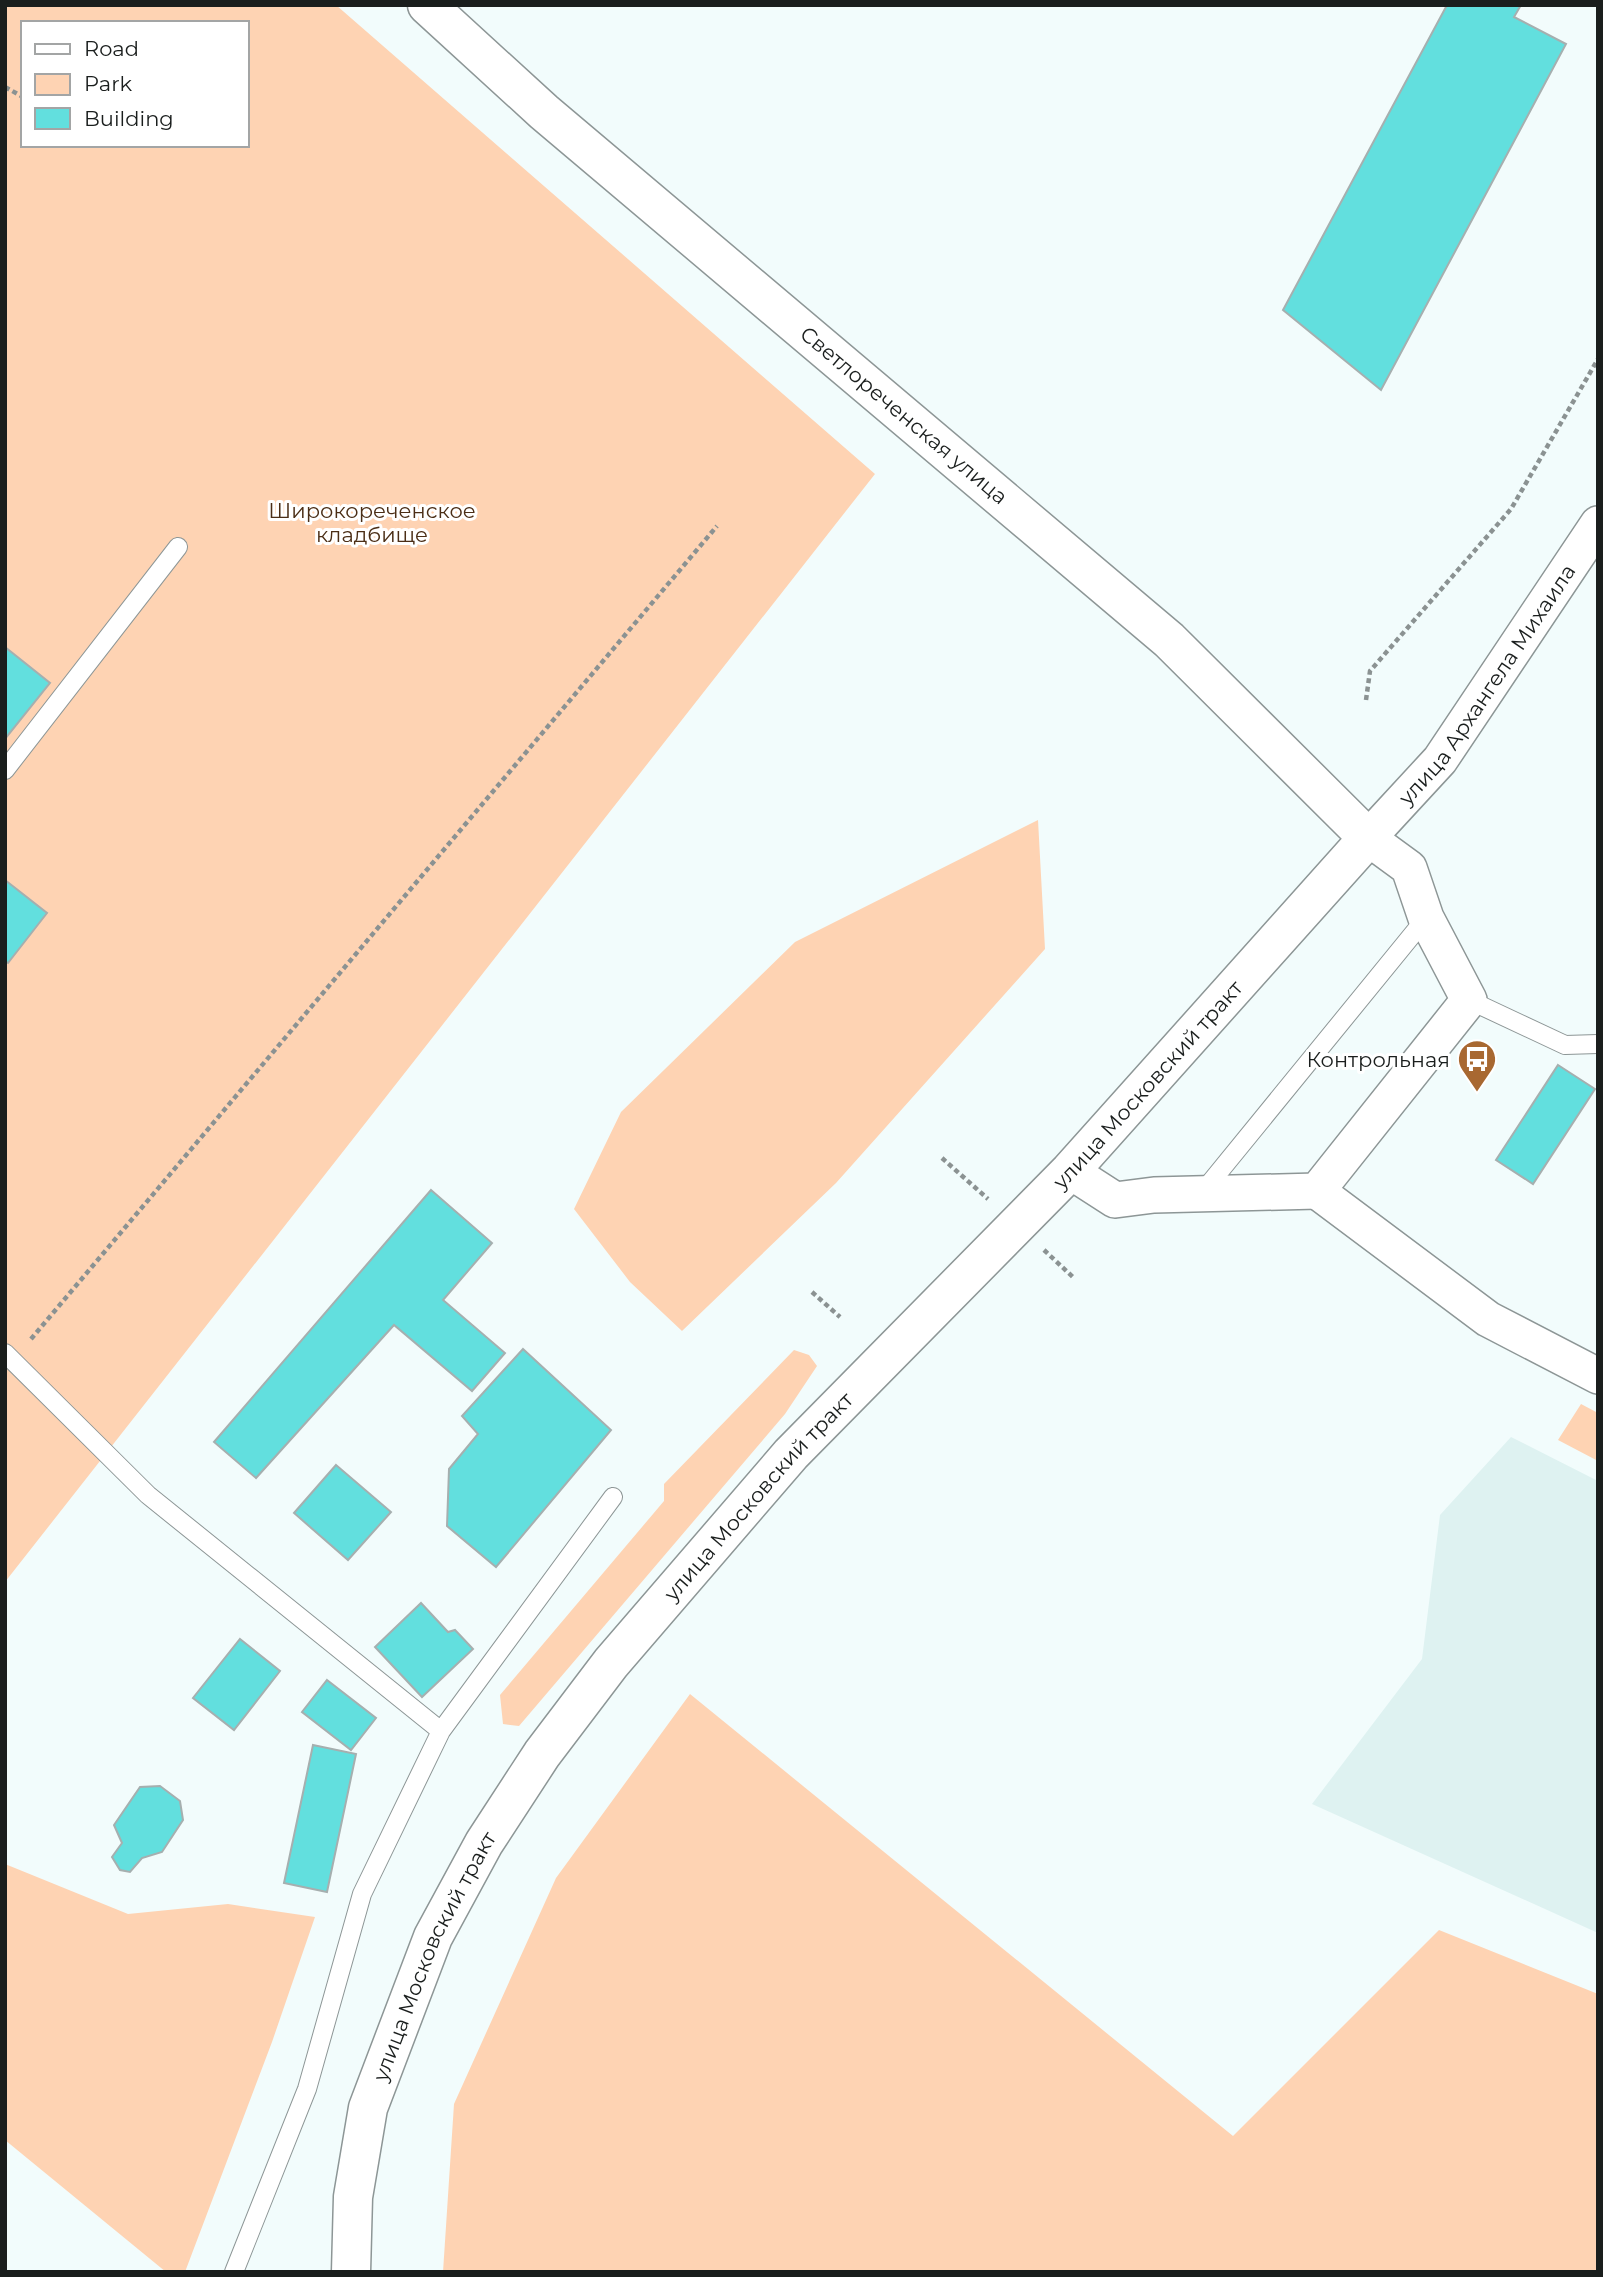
<svg xmlns="http://www.w3.org/2000/svg" width="1603" height="2277" viewBox="0 0 1603 2277" font-family="Montserrat,sans-serif">
	<style>
		.built { fill: #def2f1 }
		.green { fill: #fed3b3; fill-rule: evenodd }
		.building { fill: #62dfde; stroke: #a6afaf; stroke-width: 2 }
		.lines { fill: none; stroke-linecap: round; stroke-linejoin: round }
		.service-casing { stroke: #8d9696; stroke-width: 20 }
		.minor-casing { stroke: #8d9696; stroke-width: 38 }
		.secondary-casing { stroke: #8d9696; stroke-width: 41 }
		.path { stroke: #8b9292; stroke-width: 4.5; stroke-dasharray: 5 3.5; stroke-linecap: butt }
		.service { stroke: #fff; stroke-width: 18 }
		.minor { stroke: #fff; stroke-width: 35 }
		.secondary { stroke: #fff; stroke-width: 38 }
		.labels { text-anchor: middle; dominant-baseline: central; stroke-width: 6; stroke-linejoin: round; paint-order: stroke }
		.street-label { font-size: 21px; fill: #1a1e1d; stroke: #fff }
		.park-label { font-size: 21px; fill: #4b2e16; stroke: #fff }
		.poi-label { font-size: 21px; fill: #1a1e1d; stroke: #fff; text-anchor: end }
	</style>
	<rect width="100%" height="100%" fill="#f2fcfc"/>
	<path class="built" d="M1511,1437L1598,1481V1933L1312,1804L1422,1659L1440,1515Z"/>
	<path class="green" d="M5,5H336L875,474L5,1582ZM23,23H247V145H23Z
		M1038,820L1045,949L836,1183L682,1331L630,1282L574,1209L621,1112L795,942Z
		M794,1350L809,1355L817,1366L785,1414L519,1726L503,1724L500,1695L664,1501V1484Z
		M1581,1404L1598,1413V1461L1558,1440Z
		M690,1694L1233,2136L1439,1930L1598,1994V2272H443L454,2104L556,1878Z
		M5,1864L128,1914L228,1904L315,1917L272,2042L185,2272H166L5,2140Z"/>
	<path class="building" d="M1447,5H1521L1514,17L1566,44L1381,390L1283,310Z
		M5,647L50,683L5,739Z
		M5,880L47,913L8,963L5,961Z
		M1558,1065L1595,1089L1533,1184L1496,1160Z
		M431,1190L492,1243L443,1300L505,1353L472,1391L394,1325L256,1478L214,1442Z
		M523,1349L611,1430L496,1567L447,1526L449,1469L478,1434L462,1416Z
		M336,1465L391,1512L348,1560L294,1513Z
		M421,1603L448,1632L455,1630L473,1649L422,1697L375,1647Z
		M240,1639L280,1671L234,1730L193,1698Z
		M327,1680L376,1718L351,1750L302,1712Z
		M313,1745L356,1754L327,1892L284,1883Z
		M160,1786L180,1801L183,1820L162,1852L142,1858L130,1872L120,1870L112,1857L122,1843L114,1825L140,1787Z"/>
	<g class="lines">
		<g class="service-casing">
			<path id="service" d="M5,770L178,547
				M1469,1000L1565,1045L1598,1044
				M1201,1194L1426,918
				M5,1353L148,1495L441,1731
				M234,2272L307,2089L362,1894L441,1731L613,1497"/>
		</g>
		<g class="minor-casing">
			<g id="minor">
				<path id="s1" d="M1070,1171L1115,1200L1154,1195L1317,1191L1469,1000L1426,918L1409,868L1368,838L1440,760L1598,524"/>
				<path d="M1317,1191L1488,1319L1598,1376"/>
			</g>
		</g>
		<g class="secondary-casing">
			<g id="secondary">
				<path id="s2" d="M351,2272L353,2197L368,2108L433,1937L484,1843L542,1754L611,1663L791,1454L1070,1171L1368,838L1169,640L544,112L427,5"/>
			</g>
		</g>
		<path class="path" d="M5,87L23,97
			M1366,700L1370,671L1511,509L1598,359
			M942,1158L988,1199
			M1044,1250L1075,1279
			M812,1292L840,1317
			M31,1339L717,526"/>
		<use href="#service" class="service"/>
		<use href="#minor" class="minor"/>
		<use href="#secondary" class="secondary"/>
	</g>
	<defs>
		<g id="bus-pin" transform="scale(2.0125)"><path d="M0 17L-7.5 6A9.5 9.5 0 1 1 7.5 6Z" fill="#a86831" stroke="#fff"/><path d="M-5-6H5V4H4V6H2V4H-2V6H-4V4H-5ZM-3.5-4V0h7V-4ZM-3.5 1.2v1.5H-2V1.2ZM2 1.2v1.5H3.5V1.2Z" fill="#fff"/></g>
	</defs>
	<g fill-rule="evenodd">
		<use href="#bus-pin" x="1477" y="1059"/>
	</g>
	<g class="labels">
		<g class="street-label">
			<text transform="translate(904 415) rotate(40)">Светлореченская улица</text>
			<text stroke="none"><textPath href="#s1" startOffset="891">улица Архангела Михаила</textPath></text>
			<text stroke="none"><textPath href="#s2" startOffset="1465">улица Московский тракт</textPath></text>
			<text stroke="none"><textPath href="#s2" startOffset="898">улица Московский тракт</textPath></text>
			<text stroke="none"><textPath href="#s2" startOffset="331">улица Московский тракт</textPath></text>
		</g>
		<g class="park-label">
			<text x="372" y="510">Широкореченское<tspan x="372" dy="24">кладбище</tspan></text>
		</g>
		<g class="poi-label">
			<text x="1450" y="1059">Контрольная</text>
		</g>
	</g>
	<rect width="1603" height="2277" fill="none" stroke="#1a1e1d" stroke-width="14"/>
	<rect x="21" y="21" width="228" height="126" fill="#ffffff" stroke="#a3a5a5" stroke-width="2"/>
	<rect x="35" y="44" width="35" height="10" fill="#ffffff" stroke="#a3a5a5" stroke-width="2"/>
	<text x="84" y="56" font-size="21" fill="#1a1e1d">Road</text>
	<rect x="35" y="74" width="35" height="21" fill="#fed3b3" stroke="#a3a5a5" stroke-width="2"/>
	<text x="84" y="91" font-size="21" fill="#1a1e1d">Park</text>
	<rect x="35" y="108" width="35" height="21" fill="#62dfde" stroke="#a3a5a5" stroke-width="2"/>
	<text x="84" y="126" font-size="21" fill="#1a1e1d">Building</text>
</svg>
